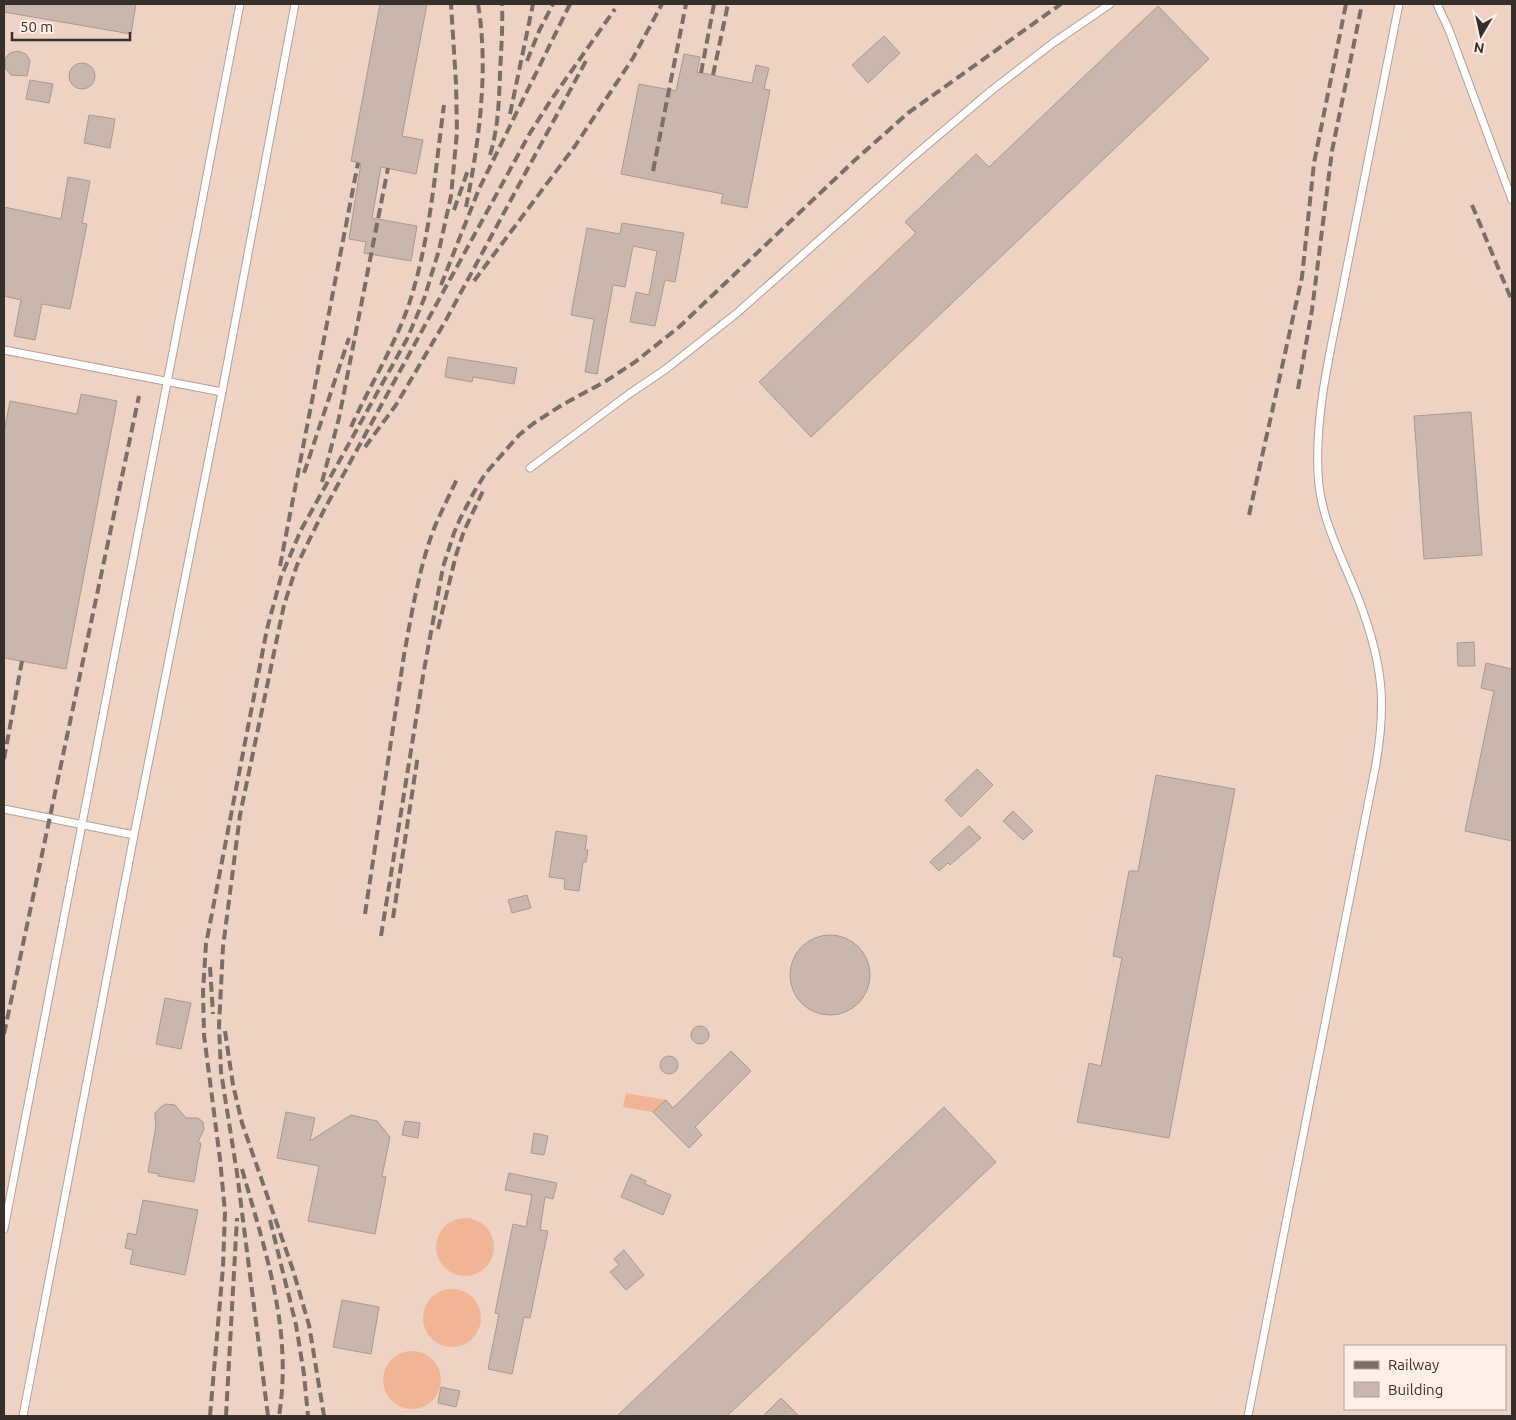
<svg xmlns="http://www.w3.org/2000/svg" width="1516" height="1420" viewBox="0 0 1516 1420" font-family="Ubuntu,sans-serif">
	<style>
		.built { fill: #eed3c5; fill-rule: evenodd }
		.water { fill: #f1b595 }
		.building { fill: #c9b6ad; stroke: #aa988e }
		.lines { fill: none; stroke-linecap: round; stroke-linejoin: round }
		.service-casing { stroke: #b19e95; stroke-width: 9 }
		.service { stroke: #fff; stroke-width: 7 }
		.rail { stroke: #7a6e68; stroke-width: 4; stroke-dasharray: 10 5; stroke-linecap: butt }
	</style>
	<rect width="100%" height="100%" fill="#f5e1d7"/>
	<path class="built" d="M4,4H1512V1416H4ZM1345,1346H1505V1409H1345Z"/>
	<path class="water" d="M626,1093L666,1100L653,1112L623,1107Z
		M436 1247a29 29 0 1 1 58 0a29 29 0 1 1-58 0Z
		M423 1318a29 29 0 1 1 58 0a29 29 0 1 1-58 0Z
		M383 1380a29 29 0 1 1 58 0a29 29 0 1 1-58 0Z"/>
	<path class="building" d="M4,4H136L131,34L4,12Z
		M380,4H427L402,136L423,140L416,174L381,167L372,218L417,226L411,261L364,253L366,242L349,239L361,163L351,161Z
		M1158,6L1209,59L811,437L759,382L916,233L905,222L976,154L989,167Z
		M884,36L900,53L868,83L852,65Z
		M18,51L26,54L30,61L27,76L11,75L5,68V60L7,56L10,53Z
		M684,54L700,57L697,72L752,83L756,65L769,68L764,89L770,90L747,208L721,203L723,194L621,174L639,84L676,91Z
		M69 76a13 13 0 1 1 26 0a13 13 0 1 1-26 0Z
		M30,80L53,84L49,103L26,99Z
		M89,115L115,119L110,148L84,143Z
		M68,177L90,181L82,223L87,224L70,309L42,304L35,340L14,336L21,300L4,296V207L61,219Z
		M622,223L684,233L675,282L665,280L655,326L630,322L636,292L649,295L657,251L633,246L625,287L613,285L597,374L585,372L594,319L571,315L587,228L620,234Z
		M448,357L517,368L514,384L473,377L472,382L445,377Z
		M81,394L117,401L66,669L4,658V432L10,401L77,414Z
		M1471,412L1482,555L1424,559L1414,416Z
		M1474,642L1475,666H1458L1457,643Z
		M1486,663L1512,669V841L1465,831L1494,691L1481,688Z
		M977,769L993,785L961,817L945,800Z
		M1156,775L1235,789L1169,1138L1077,1122L1089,1063L1101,1066L1122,958L1113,956L1129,871H1138Z
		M1013,811L1033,831L1023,840L1003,821Z
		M969,826L981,838L950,865L948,863L939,871L930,862Z
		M556,831L587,836L585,850H588L586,862H583L579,891L564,889L565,879L549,877Z
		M527,895L531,908L512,913L508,900Z
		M790 975a40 40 0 1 1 80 0a40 40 0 1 1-80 0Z
		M165,998L191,1003L181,1049L156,1044Z
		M691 1035a9 9 0 1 1 18 0a9 9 0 1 1-18 0Z
		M731,1051L751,1071L695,1127L702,1135L689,1148L653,1112L666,1100L673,1108Z
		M660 1065a9 9 0 1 1 18 0a9 9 0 1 1-18 0Z
		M166,1104L175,1105L186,1118H198L203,1122L204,1129L198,1142L201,1143L194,1182L158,1176L159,1174L148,1172L156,1125L155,1118V1113L162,1106Z
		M944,1107L996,1162L727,1416H617Z
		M286,1112L315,1118L310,1141L351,1115L377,1121L390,1137L382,1176L386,1177L375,1234L308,1221L319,1166L277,1158Z
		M405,1121L420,1123L418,1138L402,1135Z
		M534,1133L548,1136L544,1155L531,1153Z
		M509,1173L557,1183L553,1199L545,1197L540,1230L548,1231L530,1318L524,1317L512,1374L488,1369L499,1314L495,1313L513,1224L526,1227L532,1195L505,1190Z
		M631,1174L646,1181L645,1184L671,1195L663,1215L621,1197Z
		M143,1200L198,1210L185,1275L130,1264L133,1250L125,1248L128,1233L136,1235Z
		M624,1250L644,1275L626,1290L610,1272L619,1265L614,1259Z
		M342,1300L379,1307L371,1354L333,1347Z
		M441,1387L460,1391L456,1407L438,1403Z
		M781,1398L799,1416H763Z"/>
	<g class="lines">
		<g class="service-casing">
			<path id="service" d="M1437,4L1449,30L1512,200
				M4,350L222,392
				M530,468L629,394L666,369L737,313L914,156L992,90L1053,43L1110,4
				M4,809L134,835
				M4,1229L240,4
				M23,1416L134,835L222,392L295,4
				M1248,1416L1375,769C1387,704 1383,665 1360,603C1344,560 1320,521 1318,473C1315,409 1332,345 1344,282C1362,189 1381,97 1399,4"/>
		</g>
		<use href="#service" class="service"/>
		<path class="rail" d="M527,61L539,31L553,4
			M701,73L714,4
			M713,75L728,4
			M510,114L533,4
			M490,155C498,129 499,102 500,74C501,51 503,27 502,4
			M653,171L686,4
			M1472,205L1512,301
			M466,207C479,142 489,70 478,4
			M454,210L468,170
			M474,281L575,146L633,58L662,4
			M441,285L479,189L570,4
			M1298,389L1312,310L1332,151L1362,4
			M351,427C369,387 393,349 408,307C430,242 435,172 444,105
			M365,447L396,405L446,320L587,59
			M304,473L349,338
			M322,482L339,418L388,168
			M1249,515L1302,277L1314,163L1346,4
			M280,566L358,163
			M438,629L456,555L464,531L483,491
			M4,759L22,661
			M365,914L404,655C412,612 419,567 435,526C442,510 450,494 458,477
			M393,918L418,755
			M381,936L424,670L443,567L454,533L460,519L474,492L485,474L519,435L534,423L562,405L606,381L635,362L679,327L855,160L908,113L1061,4
			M210,967L213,1014
			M225,1031L233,1085L242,1123L293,1270L309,1325L324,1416
			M4,1034L139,396
			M242,1169C265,1251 293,1329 279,1416
			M270,1220L296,1325L304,1374L308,1416
			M210,1416L223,1267L225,1212L220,1159L204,1035L203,991L206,944L267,629L281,577L301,530L407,339L424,299L439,250L451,196L457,132L456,83L451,4
			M226,1416L237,1218
			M268,1416L237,1173L221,1072L219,1026L223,947L240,815L284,605L297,565L324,510L530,133L551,100L615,9"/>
	</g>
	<rect width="1516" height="1420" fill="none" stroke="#362f2b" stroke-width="10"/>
	<rect x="1344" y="1345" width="162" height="65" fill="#ffefe7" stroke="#afa29c"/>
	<rect x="1354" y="1361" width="25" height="8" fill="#7a6e68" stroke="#afa29c"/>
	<text x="1388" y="1370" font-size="15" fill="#362f2b">Railway</text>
	<rect x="1354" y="1382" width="25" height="15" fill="#c9b6ad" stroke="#afa29c"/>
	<text x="1388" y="1395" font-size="15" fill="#362f2b">Building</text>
	<g transform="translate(1481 35) rotate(189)" stroke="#ffefe7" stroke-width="4" paint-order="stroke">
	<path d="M0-4L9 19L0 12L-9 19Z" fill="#362f2b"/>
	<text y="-8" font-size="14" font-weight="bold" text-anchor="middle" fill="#362f2b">N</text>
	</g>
	<path d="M12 32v8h118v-8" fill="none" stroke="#362f2b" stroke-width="2.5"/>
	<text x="20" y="32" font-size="15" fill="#362f2b" stroke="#ffefe7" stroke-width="4" paint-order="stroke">50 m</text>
</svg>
